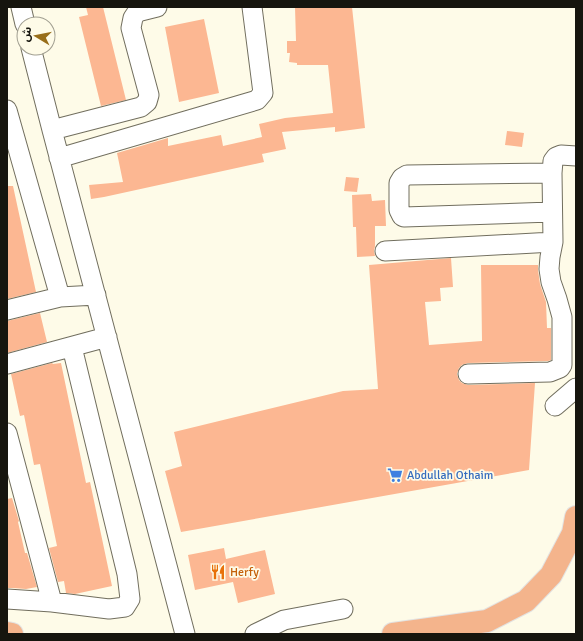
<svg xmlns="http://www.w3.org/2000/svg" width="583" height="641" viewBox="0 0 583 641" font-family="Signika,'Noto Sans Arabic',sans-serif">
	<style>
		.building { fill: #fcb792 }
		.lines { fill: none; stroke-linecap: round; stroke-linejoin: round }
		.minor-casing { stroke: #716e5e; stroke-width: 21 }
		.major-casing { stroke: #e3e3e2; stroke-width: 24 }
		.minor { stroke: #fff; stroke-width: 19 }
		.major { stroke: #f4b48c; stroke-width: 22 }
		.labels { text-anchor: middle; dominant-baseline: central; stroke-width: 3.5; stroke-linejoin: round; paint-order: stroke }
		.shop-label { font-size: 12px; fill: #366cbe; stroke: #fefbe8; text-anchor: start }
		.food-label { font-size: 12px; fill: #c56008; stroke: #fefbe8; text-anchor: start }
	</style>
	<rect width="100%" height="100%" fill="#fefbe8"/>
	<path class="building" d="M86,7H103L126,100L101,106L79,17L88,15Z
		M295,7H352L365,128L335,132V127L282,132L286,149L262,154L264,162L104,197L91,199L89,185L123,182L117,153L168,138V146L221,135L223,146L262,137L259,124L285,118L333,113L328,65H297V63L289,62L290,53H287V41H296Z
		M204,19L219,93L179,102L165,27Z
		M507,131L524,133L522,147L505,145Z
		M346,177L359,178L357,192L344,191Z
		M7,186H13L36,292L7,299Z
		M371,194L372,201L385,200L386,226H375V246L374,251L375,256L357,257L356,227H353L352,195Z
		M451,258L453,287L440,288L441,301L425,302L429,345L482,341L481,265H538V270L540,284L546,302L547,328H551V360L548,361L468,363L462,365L459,368L457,374L459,380L462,383L468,385L535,383L529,470L181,532L165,471L182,466L174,432L343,391L378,389L369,265Z
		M40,313L47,342L7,353V321Z
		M52,363L53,364L61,363L86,483L90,482L112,586L75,594L66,593L64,581L58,582L49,548L57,546L40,464L34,465L24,415L20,416L11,374Z
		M12,498L19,521L18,522L25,553H27L37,587L26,589L13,588H7V499Z
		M224,548L226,559L265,550L275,594L238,603L233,582L195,590L188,555Z"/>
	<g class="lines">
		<g class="minor-casing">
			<path id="minor" d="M21,7L25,24
				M31,48L52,130L185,634
				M7,110L60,297
				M52,130L141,107L147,102L149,95L131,28L133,18L137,12L157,7
				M59,158L257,100L263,93L252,7
				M552,173L407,175L402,178L399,183V210L402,216L404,217L552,212
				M385,251L553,242
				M7,310L60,297L96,295
				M7,364L107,337
				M468,374L550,372L560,368L562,365V317L557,299L551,282L549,269L550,257L553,242L552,173L553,161L556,157L561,155L576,156
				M555,406L576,388
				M7,433L52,602
				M7,599L52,602L109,609L125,607L130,599L127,574L72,347
				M255,634L284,620L343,609"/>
		</g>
		<g class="major-casing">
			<path id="major" d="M7,633L12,634
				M393,634L487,621L526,601L551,575L573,533L576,517"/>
		</g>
		<use href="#minor" class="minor"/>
		<use href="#major" class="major"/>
	</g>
	<defs>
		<g id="supermarket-bare" transform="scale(1.2)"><path d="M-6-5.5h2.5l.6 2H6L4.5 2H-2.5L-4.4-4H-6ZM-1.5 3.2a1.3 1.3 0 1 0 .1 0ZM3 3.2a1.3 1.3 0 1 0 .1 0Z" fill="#3f7fe0" stroke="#fefbe8" stroke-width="2.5" paint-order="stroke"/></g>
		<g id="restaurant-bare" transform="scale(1.2)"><path d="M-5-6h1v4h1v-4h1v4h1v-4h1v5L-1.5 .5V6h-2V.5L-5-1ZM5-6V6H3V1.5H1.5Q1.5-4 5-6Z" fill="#e8710a" stroke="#fefbe8" stroke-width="2.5" paint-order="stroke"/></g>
	</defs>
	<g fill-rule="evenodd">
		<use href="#supermarket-bare" x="395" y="475"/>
		<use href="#restaurant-bare" x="218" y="572"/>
	</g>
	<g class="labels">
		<g class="shop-label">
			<text x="407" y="475">Abdullah Othaim</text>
		</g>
		<g class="food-label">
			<text x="230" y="572">Herfy</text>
		</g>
	</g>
	<rect width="583" height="641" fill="none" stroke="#16150e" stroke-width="16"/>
	<g transform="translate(36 36) rotate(280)"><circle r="19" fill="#fefbe8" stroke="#a19f91"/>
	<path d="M0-3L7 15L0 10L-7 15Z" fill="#986e1a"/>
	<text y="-6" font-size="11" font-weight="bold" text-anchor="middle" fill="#16150e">ش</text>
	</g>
</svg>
